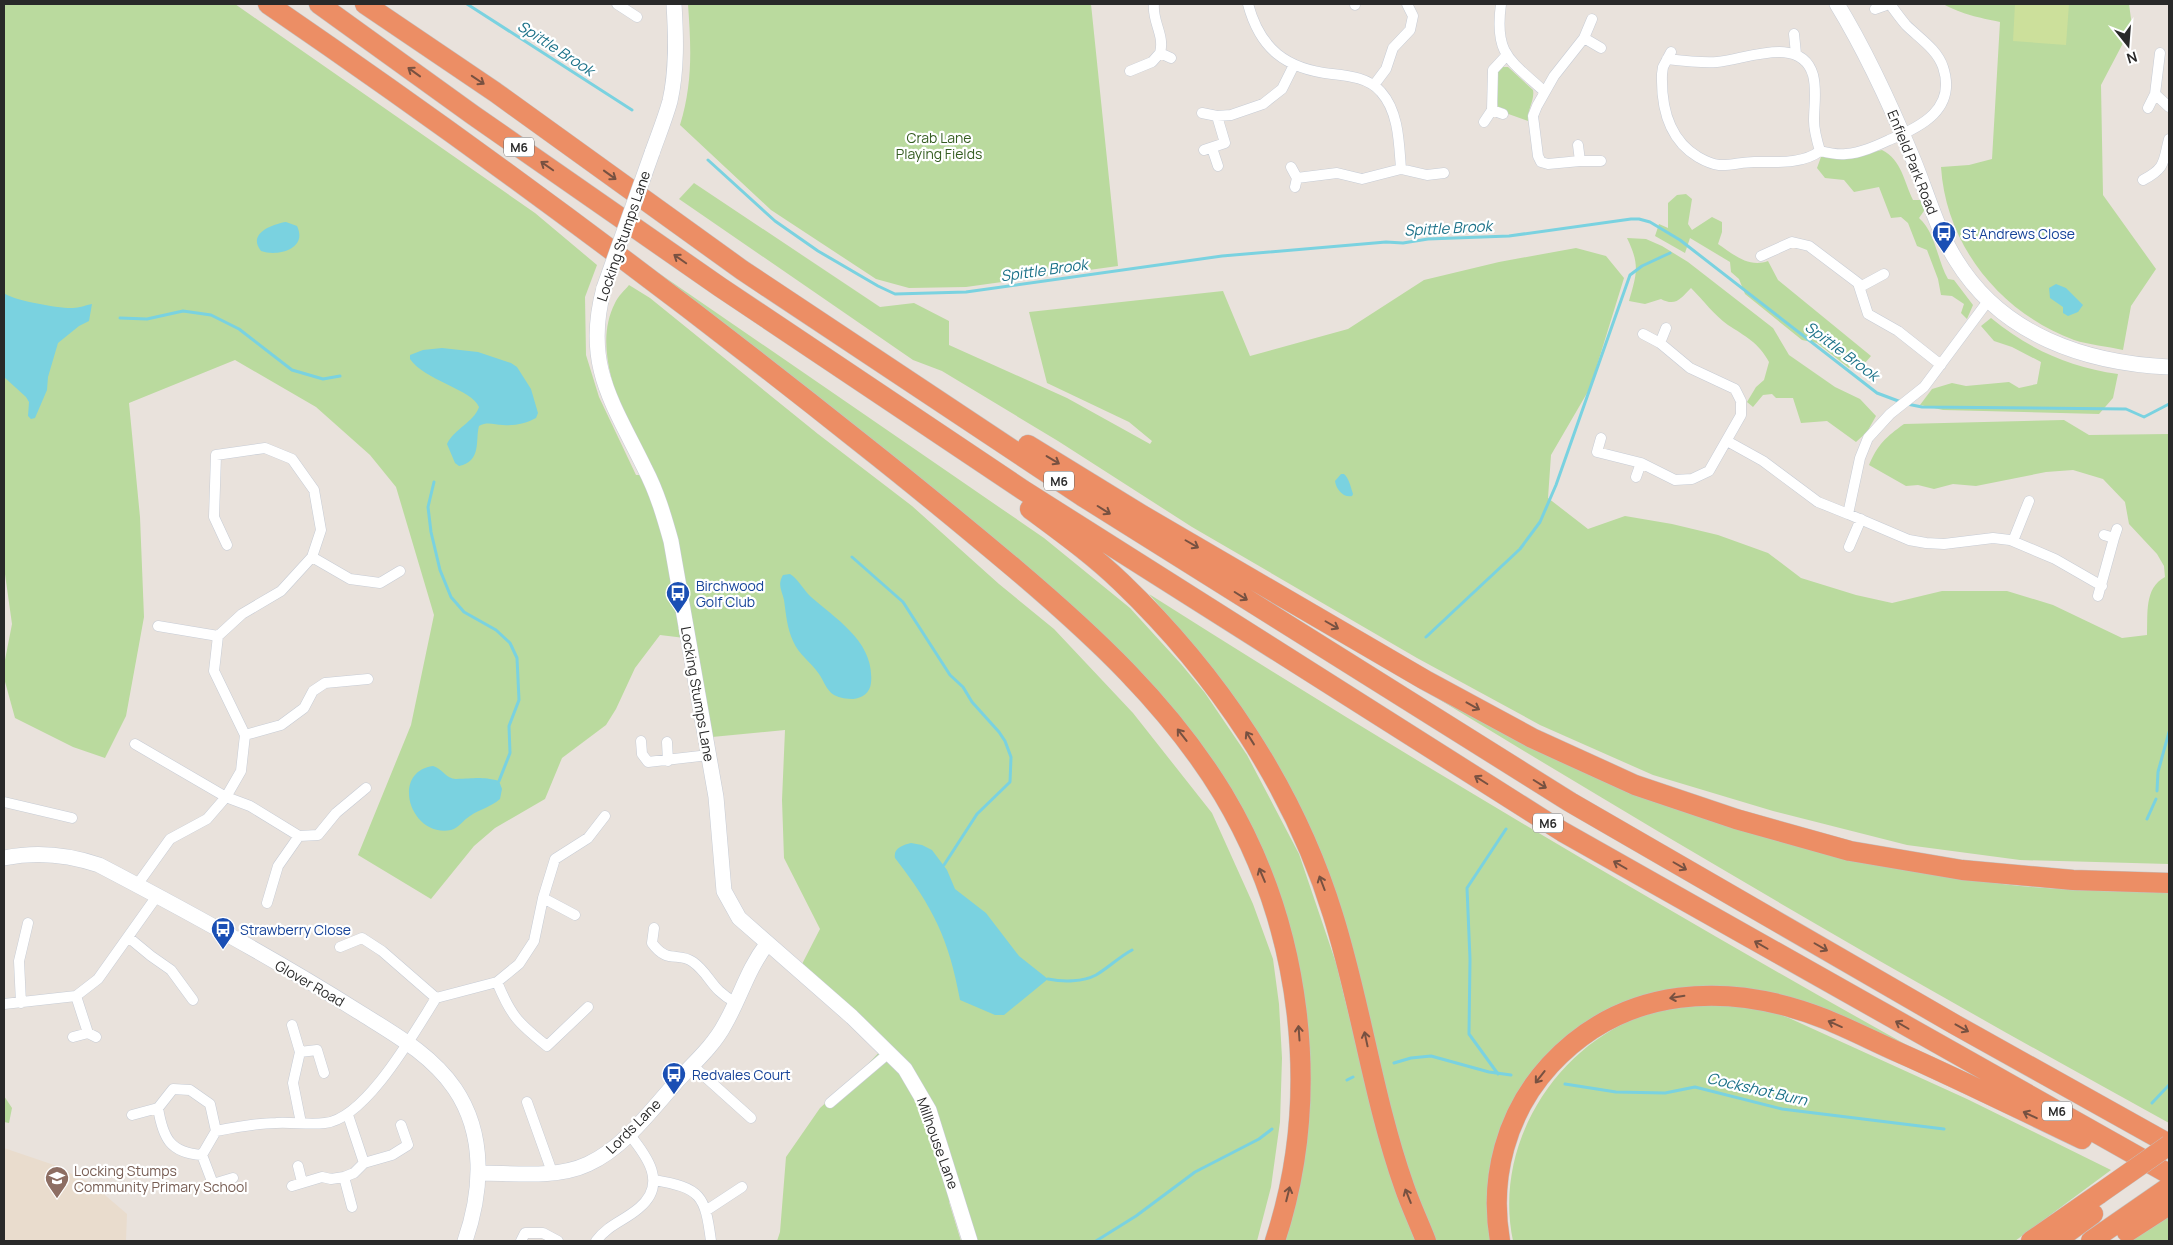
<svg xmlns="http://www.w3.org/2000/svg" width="2173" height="1245" viewBox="0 0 2173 1245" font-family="Manrope,sans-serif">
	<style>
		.education { fill: #e9dccd }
		.green { fill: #bada9e }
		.pitch { fill: #cce09b }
		.water { fill: #7ad2e0 }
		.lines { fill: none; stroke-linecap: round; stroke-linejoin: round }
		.stream { stroke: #7ad2e0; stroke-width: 3 }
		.street-casing { stroke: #c7ccd5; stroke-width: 11 }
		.secondary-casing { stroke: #c7ccd5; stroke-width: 16 }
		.highway-casing { stroke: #c3c3c3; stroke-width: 21 }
		.street { stroke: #fff; stroke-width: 10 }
		.secondary { stroke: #fff; stroke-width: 15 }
		.highway { stroke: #ec8e65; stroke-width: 20 }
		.secondary-bridge-casing { stroke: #c7ccd5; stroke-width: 16; stroke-linecap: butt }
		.highway-bridge-casing { stroke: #c3c3c3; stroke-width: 21; stroke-linecap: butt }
		.secondary-bridge { stroke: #fff; stroke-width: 15 }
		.highway-bridge { stroke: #ec8e65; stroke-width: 20 }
		.oneway { stroke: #775141 }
		.labels { text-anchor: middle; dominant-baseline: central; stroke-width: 4.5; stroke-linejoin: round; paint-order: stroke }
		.shield { fill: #fff; stroke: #696969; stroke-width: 1 }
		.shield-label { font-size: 12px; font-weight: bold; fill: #292929 }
		.park-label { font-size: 14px; fill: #355d21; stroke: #fff }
		.street-label { font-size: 14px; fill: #292929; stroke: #fff }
		.transit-label { font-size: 14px; fill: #164399; stroke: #fff; text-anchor: start }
		.education-label { font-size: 14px; fill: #785e54; stroke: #fff; text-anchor: start }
		.water-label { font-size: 15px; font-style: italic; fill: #1c7289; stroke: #fff }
	</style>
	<rect width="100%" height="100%" fill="#e9e2dc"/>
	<path class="education" d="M4,1148L54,1165L92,1184L127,1214L126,1241H4Z"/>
	<path class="green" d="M4,4H235L535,213L597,265L585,297L586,355L599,397L636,475H653C630,428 588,355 615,303C618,296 625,290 629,285L650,298L818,434L912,506L999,584L1054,629L1133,713L1212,813L1253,904L1273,959L1279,1004L1282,1058L1280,1122L1271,1187L1257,1241H976L961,1196L949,1202L961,1241H777L780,1232L786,1157L820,1108L866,1066L887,1044L801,966L820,929L784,858L782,800L785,730L712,737L693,639L660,635L635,668L616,709L606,725L562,758L545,799L495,828L474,846L431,899L358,855L411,725L434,615L396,487L370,455L316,407L235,360L129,403L140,517L144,617L126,716L105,758L73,747L15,718L4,678V665L12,624L4,567Z
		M688,4H1091L1118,266L966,287L909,288L876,279L771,210L680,125C693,83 691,47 688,4Z
		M1943,4H2129L2132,26L2101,85L2103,195L2156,269L2131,306L2123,350C2107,346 2089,345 2074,340C2001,313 1946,246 1941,167L1969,165L1992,159L2000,22C1977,17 1964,15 1943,4Z
		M1502,67H1508L1533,90C1535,100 1527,110 1528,121L1500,111C1496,105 1495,81 1497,74C1497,72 1501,68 1502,67Z
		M1882,150C1902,160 1904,182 1913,200H1924L1926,208L1919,218C1936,233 1937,260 1948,279L1954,280L1973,305L1967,319L1961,313L1964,304L1952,296L1941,295L1938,279L1927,250L1917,246L1908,223L1901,217L1891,218L1879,187L1854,192L1844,180L1825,178L1817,168L1821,157L1830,155H1861Z
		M694,183L880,307L914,303L949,321V345L1067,398L1150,444L1152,441L1129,422L1047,383L1029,312L1223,291L1250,356L1348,329L1424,280L1499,262L1576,248L1606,256L1624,278L1590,388L1551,455L1548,498L1588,529L1625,516L1672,524L1718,535L1768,553L1801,578L1856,595L1892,603L1942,591H2007L2053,605L2122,638L2147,635C2148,614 2144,588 2165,577L2164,566L2157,554L2129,524L2125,502L2103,479L2073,470L2046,472L1976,486L1953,484L1934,489L1918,485L1906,486L1869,465C1878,444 1886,437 1904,424L2064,420L2089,435L2169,434V864L2020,860L1907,845L1773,811L1653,775L1540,725L1417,658L1192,527L1058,441L942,371L913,360L679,199Z
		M1686,194L1692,199L1688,224L1692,230L1712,217L1722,222V232L1718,244C1734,255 1749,268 1768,261L1778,280L1871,356L1865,363L1857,360L1849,368L1817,343L1802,340L1745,294L1739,279L1731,272L1730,262L1690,238L1685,253L1655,236L1659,224L1668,228V203L1677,195Z
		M1627,238L1646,239L1662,246L1688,262L1773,328L1789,355L1835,387L1860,399L1876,416L1867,432L1856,442L1827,421L1801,423L1793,398H1776L1772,394L1763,395L1753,407L1747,402L1756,387L1764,380L1769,362C1759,343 1745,336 1728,325C1715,316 1703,300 1691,288C1681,298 1676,307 1661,299L1645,304L1629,301C1637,273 1640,265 1627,238Z
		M631,254L1044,538L1130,608L1181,664L1205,693L1247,755L1299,854L1336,963L1382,1150L1415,1241H1282L1302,1171L1306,1140L1275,895L1151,689Z
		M1991,318C2029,349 2069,367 2118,374L2113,398L2099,414L1943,410L1920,405L1932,389L1952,383L1966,386L2009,382L2019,388L2037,384L2041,362L2012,347L1994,341L1981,326Z
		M1149,594C1407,758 1670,913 1937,1062L1787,998L1750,989L1713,986L1675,989L1639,999L1523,1093L1493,1241H1431L1403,1162L1349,945L1197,649Z
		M1393,671L1609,779L1979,881C2042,890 2105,892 2169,892V1123C1906,979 1648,828 1393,671Z
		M1719,1003L1772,1012L1789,1018L1967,1099L2111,1170L2015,1241H1513C1494,1151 1548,1057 1631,1020C1659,1008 1689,1006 1719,1003Z
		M4,1096L12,1108L9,1123L4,1122Z
		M2169,1215V1241H2130Z"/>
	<path class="pitch" d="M2015,4H2069L2066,45L2013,41Z"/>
	<path class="water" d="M286,222L297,226C308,249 278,257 261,251C247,234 272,224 286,222Z
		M2056,284L2066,288L2083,305L2078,312L2068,316L2063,313V307L2050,298L2049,288Z
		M4,293C11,300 62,309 73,308C79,308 86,305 92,304L89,321L79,326L58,343L48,377L47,390L35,418L31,419L28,416L29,402L26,397L4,377Z
		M442,348L478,352L511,363L517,367L531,389L538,413L536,418C527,423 515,426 503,425C494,425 488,421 479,426C475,441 482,461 459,466L455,463L447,444C454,429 474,422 479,407C473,390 424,380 410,359V355L423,350Z
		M1341,474H1344C1349,478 1351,488 1353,494L1352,496C1343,498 1336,489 1335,481Z
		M790,574C798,579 803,589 810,596C837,620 875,642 871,683C870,693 862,698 853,699C847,699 840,698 834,695C826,690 824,681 819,674C811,662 799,655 793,641C787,628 786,614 784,600C782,591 777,585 783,575Z
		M433,766C442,768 446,779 456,779C474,779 479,776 499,781L502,789L500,799C491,807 480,809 470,816C463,820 459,828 451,830C410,838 390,772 433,766Z
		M911,843L922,845L932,850L947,870L955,889L986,913L1019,956L1048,979L1004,1015H995L960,1000C949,939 933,907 895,858C893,848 903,845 911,843Z"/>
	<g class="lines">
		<path class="stream" d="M467,4L632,110
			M708,160L775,221L818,251L878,286L895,294L966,292L1222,256L1386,242L1403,243L1428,239L1509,236L1631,219H1639L1650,222L1680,240L1877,393L1901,402
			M120,318L147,319L183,311L211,315L239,329L292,370L323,379L340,376
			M1907,404L1922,407L2126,409L2144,417L2169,404
			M434,482L428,507L431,532L440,570L451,597L464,612L496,630L510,643L517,658L519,700L509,726L510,753L499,781
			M852,557L903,602L950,675L963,687L972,702L999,732L1005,741L1011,757L1010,782L977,814L944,865
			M1426,637L1520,549L1540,522L1556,485L1630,275L1642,266L1670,253
			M2157,791L2158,772L2169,732
			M2147,819L2156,799
			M1048,979C1063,982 1083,982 1096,975C1108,968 1119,957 1132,950
			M1394,1063L1411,1058L1431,1056L1489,1072L1511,1075
			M1498,1074L1469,1034L1470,959L1467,888L1506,829
			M1347,1080L1353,1077
			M1565,1084L1616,1092L1665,1093L1695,1087L1782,1109L1944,1129
			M2152,1103L2169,1085
			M1096,1241L1136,1216L1195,1172L1259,1139L1272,1129"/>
		<g class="street-casing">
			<path id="street" d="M617,4L637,17
				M1154,4C1152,22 1165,35 1160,53
				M1248,4C1260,49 1286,69 1332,74C1350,76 1369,78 1381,92C1399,112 1399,144 1401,169
				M1355,4V5
				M1501,4C1494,55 1510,60 1545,92
				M1875,9L1889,4
				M1592,19L1584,38L1601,48
				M1794,34L1796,54
				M1671,52L1663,67L1662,74C1661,107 1668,139 1698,157C1705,161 1711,164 1719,165C1732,166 1744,161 1757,162C1777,162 1803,164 1820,151
				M1667,59C1684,61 1700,63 1717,62C1745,60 1801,34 1813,75C1817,90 1814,105 1814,121C1814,131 1817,141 1820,151
				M1130,71L1152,62L1160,53L1171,58
				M1374,85L1386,69L1393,48L1410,30L1413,16L1407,4
				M2155,94L2169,107
				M2148,108L2155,94L2160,53
				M1492,110L1493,70L1506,56
				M1202,113L1217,116L1231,115L1263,104L1282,89L1294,65
				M1484,122L1492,110L1503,114
				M1578,145L1580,161H1601
				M1212,148L1218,166
				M1204,150L1225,143L1217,116
				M1820,151C1828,153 1837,155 1846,154C1861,153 1876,146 1889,140C1921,127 1957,109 1943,67C1937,49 1919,38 1906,25C1900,18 1895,11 1890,4
				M1580,161L1548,164L1541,162L1538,156L1533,116L1537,106L1554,76L1584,38
				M1291,167L1297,178L1295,187
				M1297,178L1337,173L1362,179L1401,169L1427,175L1444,173
				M2143,180C2166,168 2163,162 2169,139
				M1761,256L1792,242L1809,246L1858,283L1868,314L1898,331L1941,365
				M1860,287L1884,274
				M1988,301L1924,387L1890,414L1868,438L1860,458L1848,514L1909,540L1926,543L1944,544L1993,538L2010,540L2055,559L2102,586
				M1660,343L1666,328
				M1601,438L1597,452L1641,463L1675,480L1692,479L1709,471L1741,415V401L1735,389L1690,368L1660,343L1643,334
				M1727,441L1763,461L1818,502L1848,514
				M1636,477L1641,463
				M2104,535L2114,538L2117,529
				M2013,541L2029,501
				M1849,547L1861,519
				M312,557L350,579L380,583L400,571
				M2098,596L2114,538
				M158,626L218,636
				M245,735L281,725L304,708L313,691L325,683L368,679
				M641,741L642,754L648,762L709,755
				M667,742L668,761
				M135,744L226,797L250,806L299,836L318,835L336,813L366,788
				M4,802L72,818
				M137,885L170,839L207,819L226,797L241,771L245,735L214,671L218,636L242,614L281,591L312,557L321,530L314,490L292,459L265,448L216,455L214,517L227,545
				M543,898L575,915
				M267,903L278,866L299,836
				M654,928L652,943C668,965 678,951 693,962C710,974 711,990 735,1002
				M128,937L151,956L171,970L193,1000
				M340,947L362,938L382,951L436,998
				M497,982C511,1016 518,1023 547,1046L588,1007
				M76,996L88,1033
				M21,1003L19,961L28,923
				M4,1004L76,996L98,979L157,896
				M292,1025L300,1052L293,1083L301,1123
				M73,1037L88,1033L96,1037
				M300,1052L317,1050L324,1073
				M692,1065L751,1118
				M527,1102L552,1172
				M830,1103L890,1052
				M132,1115L158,1108L173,1089L190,1090L210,1104L216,1131L202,1155C170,1153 163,1138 158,1108
				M348,1115L364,1163
				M216,1131C236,1127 256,1123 276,1123C292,1122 309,1125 325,1123C366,1119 415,1031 436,998L497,982L519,964L534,941L543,898L555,859L588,838L605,816
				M202,1155L213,1184L233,1178
				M298,1166L302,1182
				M344,1177L352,1207
				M654,1180C701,1188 705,1195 711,1241
				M292,1186L322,1177L331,1179L344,1177L354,1173L364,1163L392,1155L408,1145L401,1125
				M707,1210L742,1187
				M521,1241L525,1233H543L558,1241
				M596,1241C609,1224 624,1221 639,1208C668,1184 647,1156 629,1134"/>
		</g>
		<g class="secondary-casing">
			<path id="secondary" d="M1837,4C1867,53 1891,106 1913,159C1927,193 1937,230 1956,260C2002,335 2085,363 2169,367
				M652,153C658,136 665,119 670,101C677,70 676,36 674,4
				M604,288C583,365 613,403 645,469C657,492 664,516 671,541L716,797L724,891L739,918L852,1017L905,1069L929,1110L970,1241
				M4,858C37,851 67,854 99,865C187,911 275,959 359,1012C394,1034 431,1054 455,1089C486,1135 482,1192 465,1241
				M479,1173C514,1173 556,1179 588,1164C625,1147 652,1109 679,1079C695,1062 714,1045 725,1024C741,996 747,970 767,944"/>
		</g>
		<g class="highway-casing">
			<path id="highway" d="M268,4C471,143 669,290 861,443C913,484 964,526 1014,568C1093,635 1169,705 1223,794C1302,926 1323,1095 1275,1241
				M319,4L473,115L720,287L1023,490L1563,832L2169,1174
				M365,4L495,92L742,270L1082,496L1570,802L1954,1024L2169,1144
				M1028,445L1142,515L1425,680L1532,738L1635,785L1736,819L1850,851L1962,870L2073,880L2169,883
				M1030,509C1061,532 1093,555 1121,582C1217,674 1294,788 1333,915C1361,1004 1373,1098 1404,1186C1410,1204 1419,1223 1426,1241
				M2127,1232L2169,1205
				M1500,1241C1489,1178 1506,1113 1550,1065C1624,985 1729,981 1825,1019C1850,1029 1875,1042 1900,1053C1961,1080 2021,1110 2082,1139
				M2031,1241L2099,1194
				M2056,1241L2093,1214
				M2091,1241L2169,1187"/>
		</g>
		<use href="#street" class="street"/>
		<use href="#secondary" class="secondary"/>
		<use href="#highway" class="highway"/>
		<g class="secondary-bridge-casing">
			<path id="secondary-bridge" d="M604,288L652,153"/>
		</g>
		<g class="highway-bridge-casing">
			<path id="highway-bridge" d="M2099,1194L2169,1145"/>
		</g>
		<use href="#secondary-bridge" class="secondary-bridge"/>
		<use href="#highway-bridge" class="highway-bridge"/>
	</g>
	<defs><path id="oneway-shaft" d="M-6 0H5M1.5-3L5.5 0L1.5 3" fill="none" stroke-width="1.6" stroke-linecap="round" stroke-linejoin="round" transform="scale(1.25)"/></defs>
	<g class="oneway">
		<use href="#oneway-shaft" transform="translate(414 72) rotate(-144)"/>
		<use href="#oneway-shaft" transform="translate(478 80) rotate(34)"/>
		<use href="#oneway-shaft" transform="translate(547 166) rotate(-145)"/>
		<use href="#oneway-shaft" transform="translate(610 175) rotate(36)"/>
		<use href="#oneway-shaft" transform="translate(680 259) rotate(-145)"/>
		<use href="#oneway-shaft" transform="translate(1053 460) rotate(31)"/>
		<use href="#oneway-shaft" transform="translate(1104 510) rotate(32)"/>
		<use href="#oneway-shaft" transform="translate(1192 544) rotate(30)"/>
		<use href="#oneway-shaft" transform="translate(1241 596) rotate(32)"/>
		<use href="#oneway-shaft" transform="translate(1332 625) rotate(30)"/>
		<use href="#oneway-shaft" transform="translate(1473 706) rotate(29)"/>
		<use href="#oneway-shaft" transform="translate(1182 735) rotate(-128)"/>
		<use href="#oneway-shaft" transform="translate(1250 738) rotate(-122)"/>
		<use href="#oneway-shaft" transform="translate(1481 780) rotate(-148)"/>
		<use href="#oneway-shaft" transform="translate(1540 784) rotate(32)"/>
		<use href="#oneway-shaft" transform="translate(1620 865) rotate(-150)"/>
		<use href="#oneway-shaft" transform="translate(1680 866) rotate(30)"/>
		<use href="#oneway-shaft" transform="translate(1262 875) rotate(-113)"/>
		<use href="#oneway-shaft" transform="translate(1322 883) rotate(-111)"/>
		<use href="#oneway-shaft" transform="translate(1761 945) rotate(-150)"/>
		<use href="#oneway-shaft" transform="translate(1821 947) rotate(30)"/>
		<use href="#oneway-shaft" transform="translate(1677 997) rotate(171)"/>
		<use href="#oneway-shaft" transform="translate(1835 1024) rotate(-156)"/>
		<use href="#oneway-shaft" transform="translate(1902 1025) rotate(-150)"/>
		<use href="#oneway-shaft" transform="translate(1962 1028) rotate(29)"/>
		<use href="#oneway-shaft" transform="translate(1299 1033) rotate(-94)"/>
		<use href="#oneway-shaft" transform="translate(1366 1039) rotate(-102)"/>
		<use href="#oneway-shaft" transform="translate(1540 1077) rotate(128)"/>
		<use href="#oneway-shaft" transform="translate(2030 1115) rotate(-155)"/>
		<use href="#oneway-shaft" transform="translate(1288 1194) rotate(-76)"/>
		<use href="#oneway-shaft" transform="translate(1408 1196) rotate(-112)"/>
	</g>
	<defs>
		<g id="bus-pin" transform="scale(1.25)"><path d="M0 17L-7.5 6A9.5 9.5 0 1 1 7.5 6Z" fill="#1a4fb4" stroke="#fff"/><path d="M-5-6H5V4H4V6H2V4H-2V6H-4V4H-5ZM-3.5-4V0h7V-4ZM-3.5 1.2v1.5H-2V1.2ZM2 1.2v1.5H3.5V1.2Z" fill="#fff"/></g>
		<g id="school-pin" transform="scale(1.25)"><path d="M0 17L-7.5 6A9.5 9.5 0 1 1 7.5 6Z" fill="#8d6e63" stroke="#fff"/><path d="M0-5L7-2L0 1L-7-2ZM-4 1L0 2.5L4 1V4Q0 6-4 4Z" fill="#fff"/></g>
	</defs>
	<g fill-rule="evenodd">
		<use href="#bus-pin" x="1944" y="233"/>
		<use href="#bus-pin" x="678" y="593"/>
		<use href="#bus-pin" x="223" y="929"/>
		<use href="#bus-pin" x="674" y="1074"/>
		<use href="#school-pin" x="57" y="1178"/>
	</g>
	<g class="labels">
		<g class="shield">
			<rect x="504" y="137.5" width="30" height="19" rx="4"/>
			<rect x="1044" y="471.5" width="30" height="19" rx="4"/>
			<rect x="1533" y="813.5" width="30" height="19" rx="4"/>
			<rect x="2042" y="1101.5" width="30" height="19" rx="4"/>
		</g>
		<g class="shield-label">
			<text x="519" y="147">M6</text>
			<text x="1059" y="481">M6</text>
			<text x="1548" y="823">M6</text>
			<text x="2057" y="1111">M6</text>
		</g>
		<g class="park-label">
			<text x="939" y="137">Crab Lane<tspan x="939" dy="16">Playing Fields</tspan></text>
		</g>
		<g class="street-label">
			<text transform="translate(1913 162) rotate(68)">Enfield Park Road</text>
			<text transform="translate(623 236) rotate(-71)">Locking Stumps Lane</text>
			<text transform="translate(698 694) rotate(80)">Locking Stumps Lane</text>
			<text transform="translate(310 983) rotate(30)">Glover Road</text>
			<text transform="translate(633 1126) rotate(-45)">Lords Lane</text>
			<text transform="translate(938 1143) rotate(70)">Millhouse Lane</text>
		</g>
		<g class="transit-label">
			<text x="1962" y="233">St Andrews Close</text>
			<text x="696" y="585">Birchwood<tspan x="696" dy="16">Golf Club</tspan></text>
			<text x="240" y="929">Strawberry Close</text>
			<text x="692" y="1074">Redvales Court</text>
		</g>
		<g class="education-label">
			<text x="74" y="1170">Locking Stumps<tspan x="74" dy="16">Community Primary School</tspan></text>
		</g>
		<g class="water-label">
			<text transform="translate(556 48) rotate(33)">Spittle Brook</text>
			<text transform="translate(1448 228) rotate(-3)">Spittle Brook</text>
			<text transform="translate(1044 270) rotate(-8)">Spittle Brook</text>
			<text transform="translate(1842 351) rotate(37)">Spittle Brook</text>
			<text transform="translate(1757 1089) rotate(13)">Cockshot Burn</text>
		</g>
	</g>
	<rect width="2173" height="1245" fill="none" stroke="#292929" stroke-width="10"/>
	<g transform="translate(2128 45) rotate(163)" stroke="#ffffff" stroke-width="4" paint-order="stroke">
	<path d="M0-4L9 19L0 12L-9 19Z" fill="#292929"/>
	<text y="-8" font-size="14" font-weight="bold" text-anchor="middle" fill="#292929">N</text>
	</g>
</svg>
